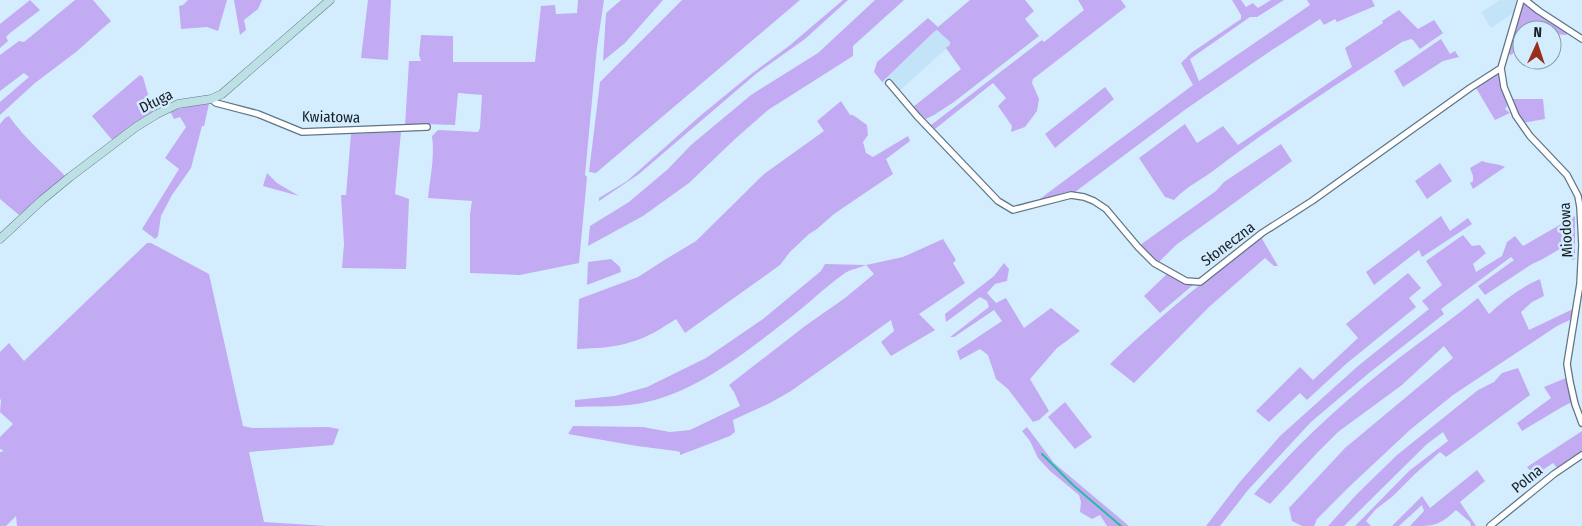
<svg xmlns="http://www.w3.org/2000/svg" width="1582" height="526" viewBox="0 0 1582 526" font-family="'Fira Sans Condensed',sans-serif">
	<style>
		.built { fill: #c3e3f9 }
		.green { fill: #c2abf2 }
		.lines { fill: none; stroke-linecap: round; stroke-linejoin: round }
		.stream { stroke: #24bfa1; stroke-width: 2 }
		.street-casing { stroke: #5f7685; stroke-width: 8 }
		.secondary-casing { stroke: #5f7685; stroke-width: 9 }
		.street { stroke: #fff; stroke-width: 5.5 }
		.secondary { stroke: #bce0e4; stroke-width: 8 }
		.labels { text-anchor: middle; dominant-baseline: central; stroke-width: 5; stroke-linejoin: round; paint-order: stroke }
		.street-label { font-size: 15px; fill: #161f25; stroke: #d4edfe }
	</style>
	<rect width="100%" height="100%" fill="#d4edfe"/>
	<path class="built" d="M1500,0H1516L1513,13L1491,28L1481,12Z
		M937,30L950,42V45L895,95L882,82Z"/>
	<path class="green" d="M30,0L40,10L10,33L6,37L8,41L0,48V24Z
		M75,0H93L111,21L76,52L35,83L0,115V102L29,77L24,73L0,91V55L19,41L24,42Z
		M188,0H227L218,31L207,27L181,29L179,6L183,5Z
		M234,0H262L258,9L244,20L246,30L240,35Z
		M368,0H391L388,60L361,58Z
		M578,0H604L597,47L585,175L587,177L579,263L520,275L470,273V214L472,201L428,198C430,178 435,156 432,136L438,130L478,132L480,128L482,95L458,93L455,125L425,124L405,126L409,61H421L419,55L421,35L453,36V62H535L541,6L555,5L556,14L577,13Z
		M621,0H663L625,43L603,61L606,13Z
		M682,0H800L596,173L589,172L600,82Z
		M843,0H848L805,39L757,73L639,174L599,201V198L627,181L700,116L750,75L789,46Z
		M875,0H904L853,46V56L768,110L735,139L689,183L643,216L588,246L590,226L629,202L668,169L691,145L751,95L818,53Z
		M970,0H1025L1034,11L1025,19L1039,36L954,102L934,115L926,119L913,107L961,69L946,48L950,45V42L937,30L934,32L882,82L874,72L877,62L928,18L938,27Z
		M1078,0H1121L1126,7L1033,79L1032,83L1039,99L1037,111L1025,127L1011,132L1012,126L998,106L1006,98L993,83L935,129L931,125L1042,40L1044,42L1084,10Z
		M1232,0H1241L1246,7L1253,3L1258,8L1271,0H1284L1257,17H1250L1190,59L1199,81L1310,5L1307,0H1372L1375,6L1337,22L1335,19L1324,25L1320,19L1269,52L1186,109L1075,192H1067L1037,201L1193,85L1181,63L1191,53L1241,19V15Z
		M1522,4H1524L1566,32L1567,35L1552,34V30H1522V46L1511,55L1509,54Z
		M1399,10L1418,29L1434,20L1443,33L1420,49L1413,40L1411,39L1402,42C1339,83 1276,123 1217,168C1203,179 1187,186 1174,200L1165,197L1139,158L1185,124L1197,143L1223,126L1238,145L1352,67L1345,48L1383,23L1382,21Z
		M1441,39L1450,54L1455,51L1459,57L1443,61L1403,87L1394,71Z
		M1498,73L1500,74L1507,106L1505,109L1510,113L1495,120L1476,88Z
		M140,75L143,77L153,112L113,141L92,116Z
		M1105,87L1114,99L1055,148L1045,134Z
		M1512,99H1543L1545,119L1523,123Z
		M841,101L850,115H853L867,125L868,135L863,142L866,153L873,157L908,136L910,141L886,159L893,174L834,214L817,229L809,234L790,252L780,265L685,333L676,319C662,328 647,338 631,342C614,348 595,348 577,349L579,299L638,277L666,259L696,241L764,174L824,131L817,121Z
		M207,102L209,104L204,126H202L191,168L172,195L161,216L158,236L155,239L142,229L179,169L165,158L186,127L180,117L174,119L170,111Z
		M9,116C25,139 47,157 66,177L19,215L0,199V124L5,118Z
		M401,132L395,194L409,199L406,269L342,268L344,244L341,195H346L351,134Z
		M1281,144L1292,161L1176,245L1159,262L1140,245L1216,191L1224,182Z
		M1482,161C1490,164 1497,163 1505,167L1473,189L1470,183L1473,181V176L1470,168Z
		M1440,163L1452,181L1427,199L1415,181Z
		M267,173L277,183L299,196L263,186Z
		M1441,216L1450,231L1468,218L1472,224L1422,257L1419,250L1374,285L1366,272Z
		M1575,216V259L1572,260L1570,253L1565,246L1541,260L1532,264L1485,295L1478,286L1514,260L1511,257L1441,309L1444,314L1369,373L1311,422L1248,490L1220,526H1206L1239,483L1280,436L1358,366L1429,309L1422,301L1442,285L1426,261L1463,235L1472,246L1480,245L1486,253L1473,264L1476,272L1502,256L1507,242L1515,236L1523,246Z
		M1261,237L1278,266H1274L1265,258L1209,307L1134,383L1110,364C1157,318 1209,277 1261,237Z
		M943,239L956,260L953,263L965,283L919,314L935,330L891,356L881,342L894,331L891,320L791,391L770,403L733,420L735,432L730,436L680,455V452L676,451L637,446L568,434L573,426L643,427L670,432L690,430L740,406L734,392L729,385L805,326L845,298L874,274L866,265C860,268 851,269 845,273C824,288 806,306 786,321C739,357 689,398 629,405C611,407 593,406 575,407V400L615,396L647,387L706,358L763,319L821,271L825,264L866,265L903,257Z
		M147,243H151L209,274L243,426L252,428L328,427L339,429L333,445L249,452L264,522L327,526H17L16,516L6,526H0V452H2L3,450L0,449V437L13,424L0,412L1,400L0,399V352L9,343L24,361Z
		M611,259L620,267L621,272L587,285L588,262Z
		M1004,263L1009,269L1007,281L995,284L987,293L996,303L1006,298L1024,328L1051,308L1080,331L1057,348L1030,379L1049,411L1039,420L1033,422L1008,389L996,379L988,355L980,349L960,360L957,351L1002,321L994,310L954,337H950L989,307L987,301L980,297L946,322L945,314L994,276Z
		M1408,273L1421,288L1409,298L1416,307L1346,364L1307,400L1300,393L1269,422L1256,411L1300,367L1313,380L1358,338L1346,324Z
		M1167,274L1185,284L1193,285L1160,313L1144,296Z
		M1540,279L1544,296L1532,302L1521,312L1529,330L1573,309L1570,320L1557,326L1453,395L1411,429L1350,486L1317,519L1314,526H1302L1292,521L1289,508L1345,448L1453,358L1444,346L1402,385L1338,432L1317,453L1270,504L1254,494C1298,443 1346,399 1399,358C1425,338 1452,319 1478,298L1489,314C1504,300 1521,287 1540,279Z
		M1518,368L1530,395L1446,457L1440,452L1416,473L1393,496L1375,510L1366,521L1371,526H1355L1409,471L1448,441L1443,432L1427,444L1344,526H1328L1357,494L1397,455L1478,390L1494,382L1502,373Z
		M1566,378L1572,402L1562,407L1522,431L1517,423L1551,398L1544,387Z
		M1065,402L1092,437L1075,449L1048,417Z
		M1027,427L1054,463L1129,526H1107L1100,515L1092,519L1080,512L1081,502L1079,495L1050,471L1038,458L1030,441L1022,431Z
		M1582,431V451L1557,468L1553,463L1534,476L1527,467Z
		M1477,470L1485,481L1460,502L1476,526H1471L1470,522L1456,510C1439,526 1434,526 1410,526L1424,511L1422,505L1399,526H1392L1422,496L1430,508Z"/>
	<g class="lines">
		<path class="stream" d="M1042,454L1073,485L1121,526"/>
		<g class="street-casing">
			<path id="street" d="M1521,0L1501,68L1504,87L1516,116L1530,136L1567,175L1578,196L1580,207L1582,245L1580,284L1567,364L1570,382L1575,404L1582,423
				M1525,0L1539,11L1582,39
				M889,83L917,116L998,201L1013,210L1071,195L1084,197L1094,201L1106,209L1138,247L1154,263L1186,281L1200,282L1262,233L1312,201L1470,88L1501,68
				M211,99L216,103L258,114L302,132L427,127
				M1490,526L1554,474L1582,455"/>
		</g>
		<g class="secondary-casing">
			<path id="secondary" d="M0,239L42,200L70,177L136,127L157,114L178,104L211,99L222,94L330,0"/>
		</g>
		<use href="#street" class="street"/>
		<use href="#secondary" class="secondary"/>
	</g>
	<g class="labels">
		<g class="street-label">
			<text transform="translate(156 101) rotate(-26)">Długa</text>
			<text transform="translate(331 117) rotate(1)">Kwiatowa</text>
			<text transform="translate(1566 230) rotate(-93)">Miodowa</text>
			<text transform="translate(1228 244) rotate(-37)">Słoneczna</text>
			<text transform="translate(1527 479) rotate(-39)">Polna</text>
		</g>
	</g>
	<g transform="translate(1537 45) rotate(3)"><circle r="24" fill="#d4edfe" stroke="#889ba7"/>
	<path d="M0-4L9 19L0 12L-9 19Z" fill="#982f1d"/>
	<text y="-8" font-size="14" font-weight="bold" text-anchor="middle" fill="#161f25">N</text>
	</g>
</svg>
